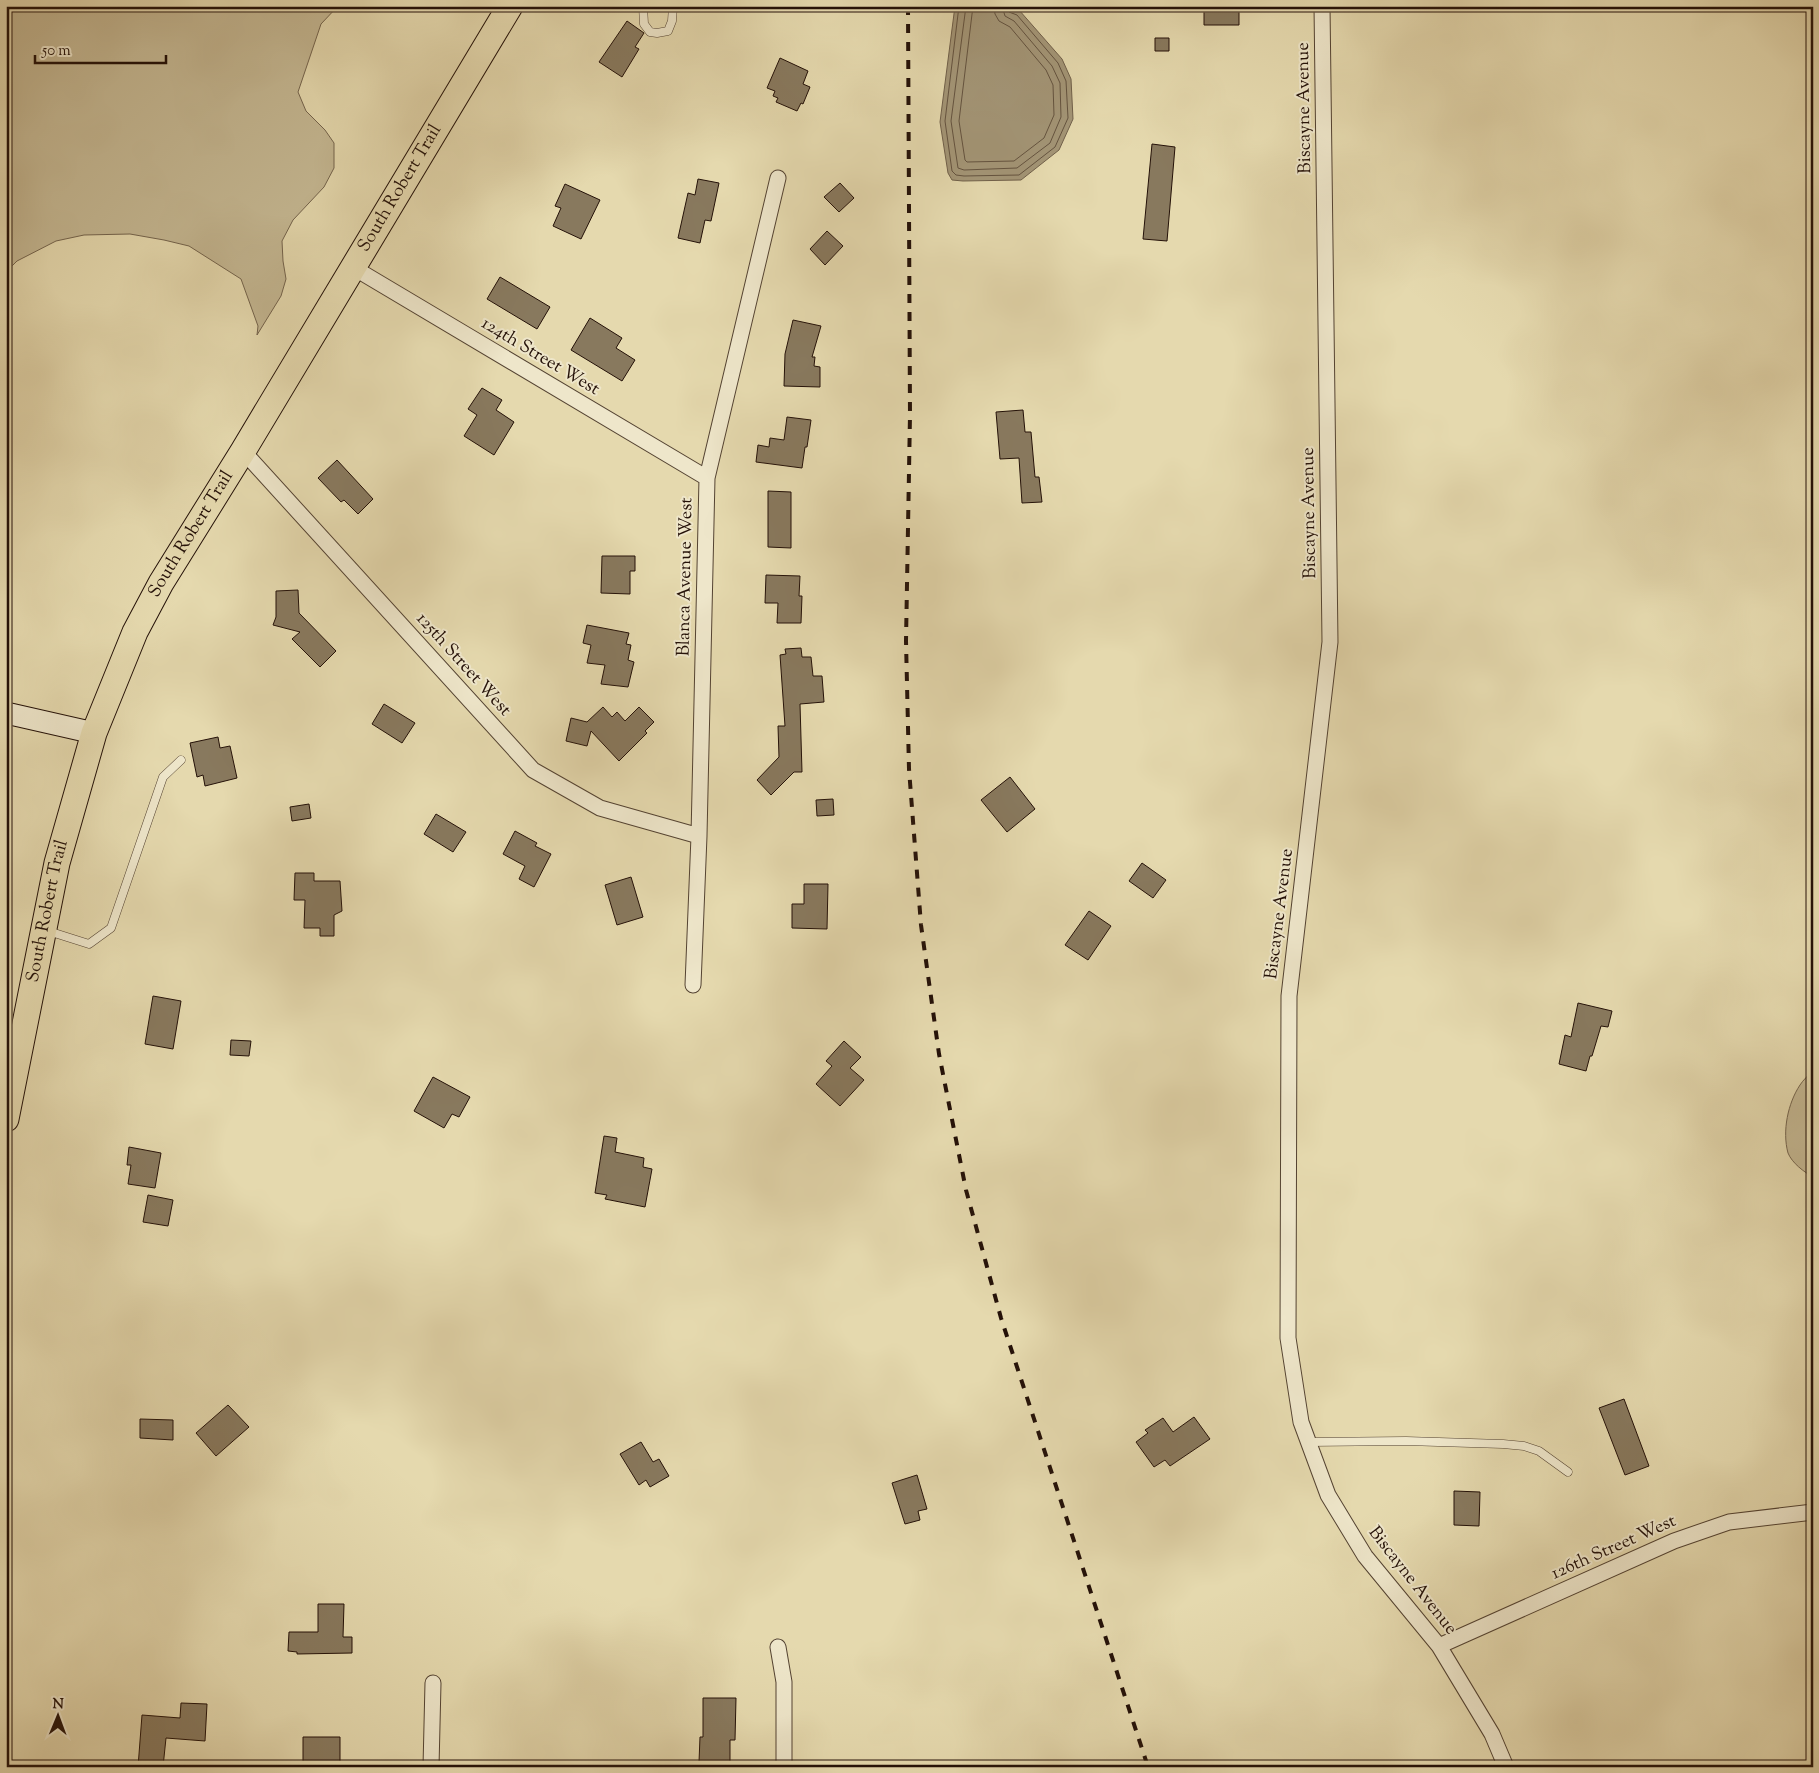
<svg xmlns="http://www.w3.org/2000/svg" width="1819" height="1773" viewBox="0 0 1819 1773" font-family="'Sorts Mill Goudy',serif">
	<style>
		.green { fill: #c4b792; stroke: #74644d }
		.water { fill: #a39576; stroke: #70604a }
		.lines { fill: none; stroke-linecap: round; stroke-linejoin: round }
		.shore { stroke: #64533f; stroke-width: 1 }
		.building { fill: #88795e; stroke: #241108 }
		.lane-casing { stroke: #544332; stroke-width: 9 }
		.street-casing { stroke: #544332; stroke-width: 17 }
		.secondary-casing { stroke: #241108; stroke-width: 23 }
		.primary-casing { stroke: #241108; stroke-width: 27 }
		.lane { stroke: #eee6ca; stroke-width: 8 }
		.street { stroke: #eee6ca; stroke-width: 15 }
		.secondary { stroke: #eee6ca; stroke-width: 21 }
		.primary { stroke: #e5d9ae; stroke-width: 25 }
		.rail { stroke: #241108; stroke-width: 4; stroke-dasharray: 9 9; stroke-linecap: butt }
		.labels { text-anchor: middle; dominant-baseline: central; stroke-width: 4; stroke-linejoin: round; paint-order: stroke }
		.street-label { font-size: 18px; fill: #241108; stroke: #eee6ca }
	</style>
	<rect width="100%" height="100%" fill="#e5d9ae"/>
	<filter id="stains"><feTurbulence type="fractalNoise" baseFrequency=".004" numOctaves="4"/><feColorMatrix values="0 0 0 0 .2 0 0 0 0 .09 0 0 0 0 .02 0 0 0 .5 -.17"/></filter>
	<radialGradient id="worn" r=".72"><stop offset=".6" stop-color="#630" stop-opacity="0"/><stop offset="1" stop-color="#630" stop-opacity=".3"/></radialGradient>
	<path class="green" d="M6,6H338L321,24L298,92L306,111L325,130L334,143V168L324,187L293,220L282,241L283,261L286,279L281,296L257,335L258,326L241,279L189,246L164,240L130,234L84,235L56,241L17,261L6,272Z
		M1813,1070V1177C1804,1172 1792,1163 1788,1153C1782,1131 1788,1103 1800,1085C1803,1080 1809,1075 1813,1070Z"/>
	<path class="water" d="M955,6H1003L1019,10L1062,59L1071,79L1073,119L1059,150L1021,180L963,181L952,180L948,173L940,122Z"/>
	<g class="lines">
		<path class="shore" d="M959,6L945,121L952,171L956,175L964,176L1019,175L1055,147L1068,118L1066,81L1058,63L1017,15L1009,12L1008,6
			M966,6L951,121L958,168L964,170L1017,168L1050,143L1061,117L1060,83L1052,66L1014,21L1005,16L1002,6
			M973,6L959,121L965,160L967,162L1014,161L1044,138L1054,115L1053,85L1046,70L1010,27L999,21L995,14L994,6"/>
	</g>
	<path class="building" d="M1204,6H1239V25H1204Z
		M627,21L644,33L635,47L639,49L622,77L599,62Z
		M1155,38H1169V51H1155Z
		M780,58L808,71L803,84L810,87L803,104L801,103L797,111L776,102L778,98L773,96L775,91L767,88Z
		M1152,144L1175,147L1167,241L1143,239Z
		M698,179L719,183L711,221L705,220L700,243L678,238L688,193L695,195Z
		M840,183L854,198L839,212L824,197Z
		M565,184L600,200L581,239L553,226L561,208L555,206Z
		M827,231L843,246L825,265L810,249Z
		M500,277L550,307L537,329L487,299Z
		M590,318L622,338L616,348L635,360L622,381L571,350Z
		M793,320L821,326L812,357H815L814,366L820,367V387L784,386L785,354Z
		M482,388L502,400L496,410L514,422L494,455L464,436L477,415L468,409Z
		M1023,410L1025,432H1031L1035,477H1039L1042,502L1022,503L1019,458L1000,459L996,412Z
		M787,417L811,420L807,447H805L802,468L756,462L758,445L769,447L770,438L784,440Z
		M337,460L373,499L358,514L344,500L341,502L318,478Z
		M768,491L791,492V548L768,547Z
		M602,556H635V571H630V594L601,593Z
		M766,575L800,576L799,596H802L801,623H777L778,603H765Z
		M298,590L299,613L336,651L320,667L292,639L300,632L273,625L276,617V591Z
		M587,625L629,633L626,644L631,645L628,660L634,662L628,687L601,684L605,665L587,663L591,645L583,643Z
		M801,648L802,657H811L813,676H822L824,702L800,704L802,772H794L771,795L757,780L779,757L778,726H785L780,655L786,654L785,649Z
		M384,704L415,723L402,743L372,724Z
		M603,707L612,717L617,712L625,721L639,707L654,722L645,731L647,733L619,761L591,731L587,746L566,741L571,718L587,722Z
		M218,737L220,748L230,746L237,778L205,786L203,775L197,777L190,743Z
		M1010,777L1035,809L1007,832L981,800Z
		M833,799L834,815L817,816L816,800Z
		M309,804L311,818L292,821L290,807Z
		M436,814L466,832L453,852L424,834Z
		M515,831L537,843L535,846L551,854L534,887L519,879L525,866L503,854Z
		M1142,863L1166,880L1153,898L1129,881Z
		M295,873H314V881H340L342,911L334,915V936H320V928H304L305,900H294Z
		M631,877L643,917L617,925L605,885Z
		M804,884H828L827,929L792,928V904H804Z
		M1089,911L1111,926L1088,960L1065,945Z
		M153,996L181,1001L173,1049L145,1044Z
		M1578,1003L1612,1011L1608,1027L1601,1026L1592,1056H1590L1586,1071L1559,1064L1565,1035L1571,1037Z
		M231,1040L251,1041L249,1056L230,1055Z
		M844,1041L861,1057L850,1068L864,1080L840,1106L816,1084L832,1066L826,1061Z
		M433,1077L470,1097L459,1117L452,1114L444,1128L414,1111Z
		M604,1136L617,1138L615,1152L644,1158L643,1167L652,1169L645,1207L605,1199L607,1195L595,1193Z
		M129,1147L161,1153L155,1188L128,1184L131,1165H127Z
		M148,1195L173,1200L168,1226L143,1222Z
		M1624,1399L1649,1466L1625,1475L1599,1408Z
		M228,1405L249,1427L216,1456L196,1433Z
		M1194,1417L1210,1439L1170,1466L1165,1460L1154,1467L1136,1442L1148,1433L1145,1430L1163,1418L1173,1432Z
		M140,1419L173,1420V1440L140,1438Z
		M641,1442L653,1462L659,1459L669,1476L650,1487L646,1480L639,1485L620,1454Z
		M917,1475L927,1509L918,1511L920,1520L905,1524L892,1483Z
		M1454,1491L1480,1492L1479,1526L1454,1525Z
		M318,1604H344L343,1637H352V1653L297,1654V1652L288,1651L289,1632H318Z
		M703,1698H736L735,1740H730V1763L699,1762L700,1737H703Z
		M181,1703L207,1704L205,1741L166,1738L163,1767H138L142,1715L180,1718Z
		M303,1737H340V1767H313V1762H303Z"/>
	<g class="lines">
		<g class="lane-casing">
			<path id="lane" d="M643,6L644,24L650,32L657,33L668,31L672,21L673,6
				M48,931L89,944L111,928L163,777L181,760
				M1308,1442L1406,1441L1503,1444L1524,1446L1539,1451L1568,1472"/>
		</g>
		<g class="street-casing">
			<path id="street" d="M1322,6L1330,642L1289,996L1288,1338L1301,1422L1328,1495L1365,1556L1439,1646L1492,1734L1506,1767
				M354,268L707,478
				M243,451L533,770L600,808L699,836
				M693,985L699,836L707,478L778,178
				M1439,1646L1674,1541L1729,1522L1813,1512
				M778,1647L784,1682V1767
				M431,1767L433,1683"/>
		</g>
		<g class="secondary-casing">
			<path id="secondary" d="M6,713L94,733"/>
		</g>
		<g class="primary-casing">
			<g id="primary">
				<path id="s1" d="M6,1119L57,863L94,733L135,632L161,583L243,451L510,6"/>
			</g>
		</g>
		<use href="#lane" class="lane"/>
		<use href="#street" class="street"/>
		<use href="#secondary" class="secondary"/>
		<use href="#primary" class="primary"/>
		<path class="rail" d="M908,6L910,415L906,641L909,769L921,925L939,1054L966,1190L1001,1318L1148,1767"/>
	</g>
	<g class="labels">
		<g class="street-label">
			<text transform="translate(1305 108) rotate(-91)">Biscayne Avenue</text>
			<text stroke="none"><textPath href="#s1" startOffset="1022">South Robert Trail</textPath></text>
			<text transform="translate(540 357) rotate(31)">124th Street West</text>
			<text transform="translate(1310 513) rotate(-91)">Biscayne Avenue</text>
			<text stroke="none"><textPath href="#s1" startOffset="618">South Robert Trail</textPath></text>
			<text transform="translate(686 577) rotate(-89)">Blanca Avenue West</text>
			<text transform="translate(463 665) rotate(48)">125th Street West</text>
			<text stroke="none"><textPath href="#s1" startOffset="212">South Robert Trail</textPath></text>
			<text transform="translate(1280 914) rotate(-83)">Biscayne Avenue</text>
			<text transform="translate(1614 1548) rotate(-24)">126th Street West</text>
			<text transform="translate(1412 1581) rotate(52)">Biscayne Avenue</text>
		</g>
	</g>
	<rect width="1819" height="1773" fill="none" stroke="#e5d9ae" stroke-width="25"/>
	<rect x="8" y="8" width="1804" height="1758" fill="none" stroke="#241108" stroke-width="2.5"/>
	<rect x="12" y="12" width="1794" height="1748" fill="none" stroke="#241108"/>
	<g transform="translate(58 1716) rotate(1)" stroke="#eee6ca" stroke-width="4" paint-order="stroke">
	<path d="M0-4L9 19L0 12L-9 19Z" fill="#241108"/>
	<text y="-8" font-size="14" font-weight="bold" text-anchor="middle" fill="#241108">N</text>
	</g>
	<path d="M35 55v8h131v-8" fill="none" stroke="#241108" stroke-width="2.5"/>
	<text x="42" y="55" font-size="15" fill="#241108" stroke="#eee6ca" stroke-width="4" paint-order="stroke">50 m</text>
	<rect width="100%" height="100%" filter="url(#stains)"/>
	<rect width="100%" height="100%" fill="url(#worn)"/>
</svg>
